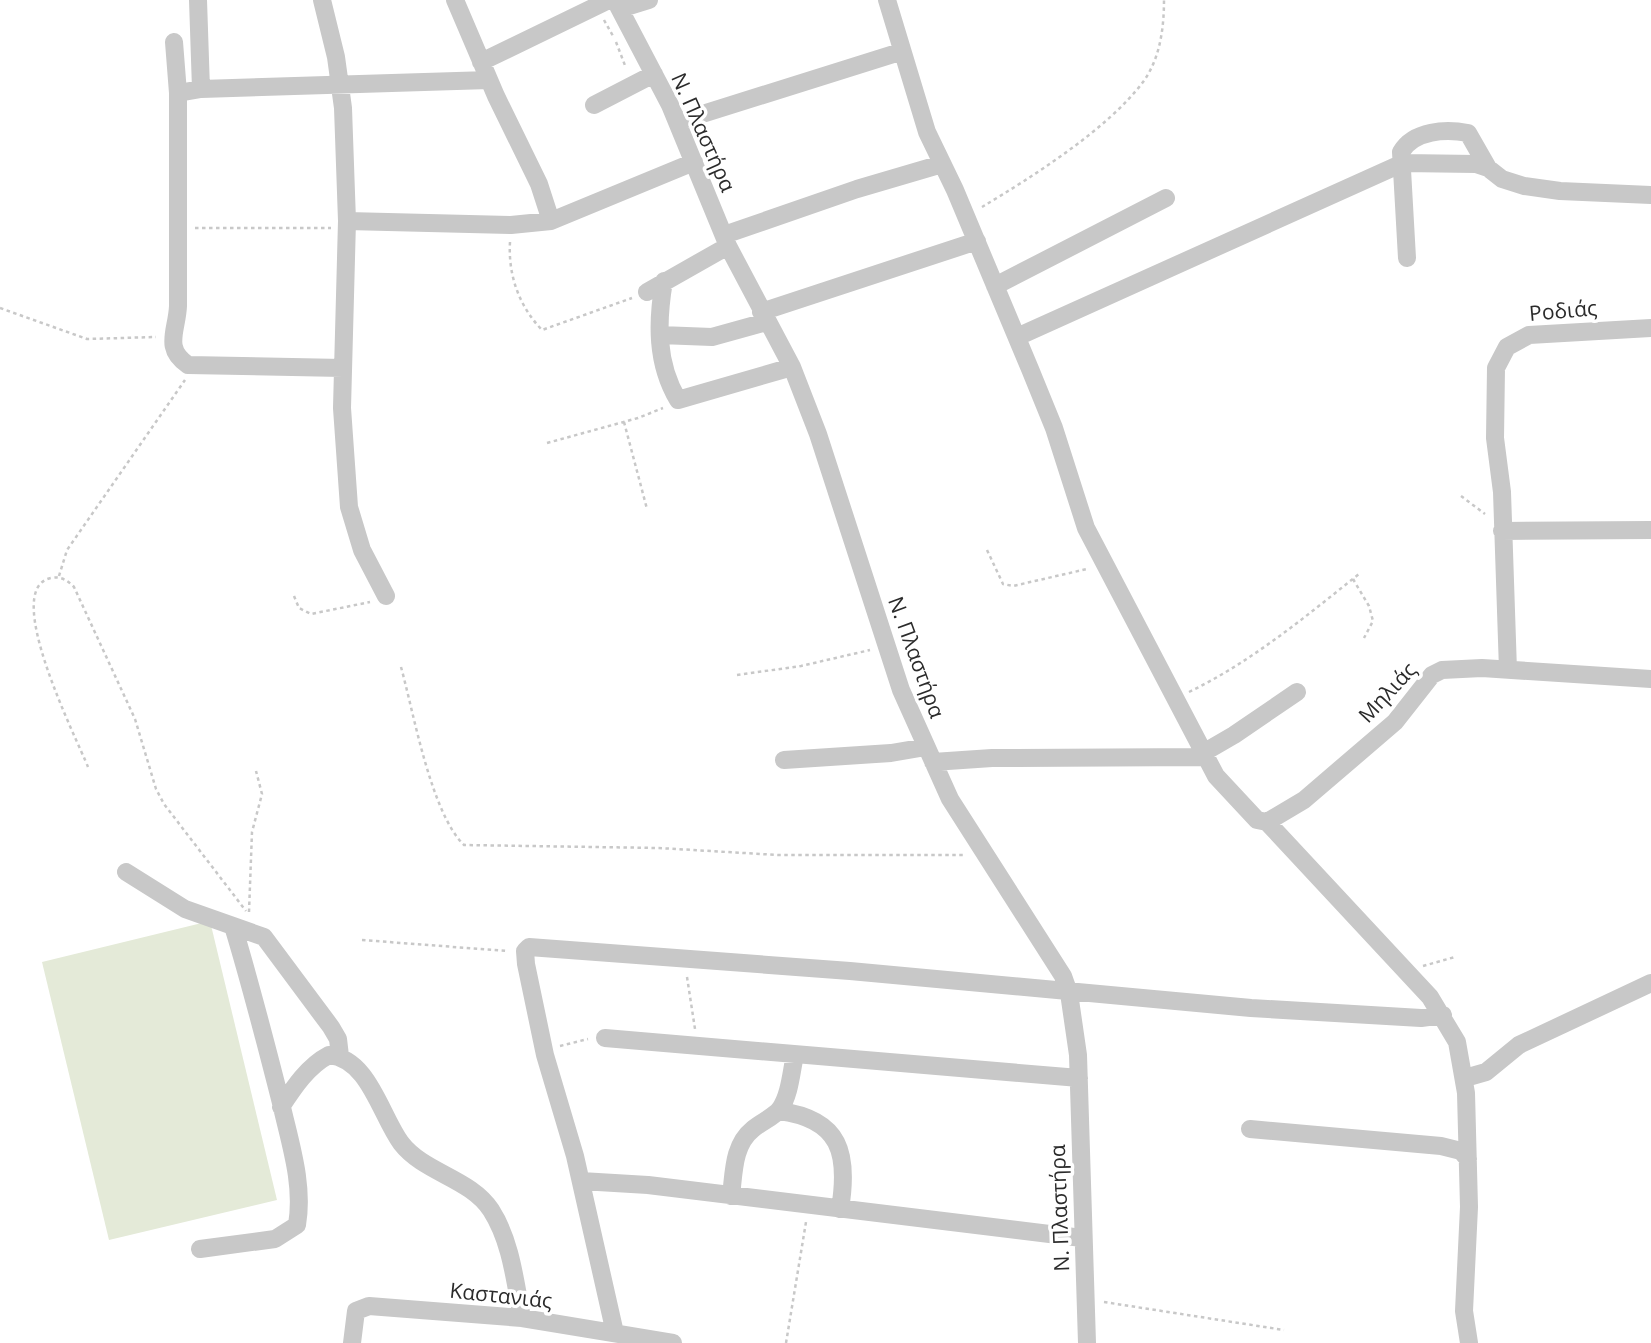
<svg xmlns="http://www.w3.org/2000/svg" width="1651" height="1343" viewBox="0 0 1651 1343" font-family="'Open Sans',sans-serif">
	<style>
		.pitch { fill: #e4ead8 }
		.lines { fill: none; stroke-linecap: round; stroke-linejoin: round }
		.path { stroke: #c8c8c8; stroke-width: 2.5; stroke-dasharray: 3.5 3.5; stroke-linecap: butt }
		.minor { stroke: #c8c8c8; stroke-width: 18 }
		.labels { text-anchor: middle; dominant-baseline: central; stroke-width: 7; stroke-linejoin: round; paint-order: stroke }
		.street-label { font-size: 21px; fill: #2b2b2b; stroke: #fff }
	</style>
	<rect width="100%" height="100%" fill="#fff"/>
	<path class="pitch" d="M210,921L277,1200L109,1240L42,962Z"/>
	<g class="lines">
		<path class="path" d="M604,20L613,36
			M616,42L626,68
			M982,207C1032,177 1108,129 1143,82C1160,59 1164,28 1164,0
			M195,228H331
			M510,242C508,275 519,306 542,330L632,298
			M0,308L87,339L156,337
			M624,422L647,509
			M547,443L638,418L663,408
			M1461,496L1485,514
			M987,550L1003,584L1013,586L1087,569
			M59,576L67,550L185,380
			M1353,579L1369,606L1373,621L1364,638
			M294,596L299,608L311,614L370,602
			M401,667C414,714 431,813 464,845L659,848L778,855H966
			M737,675L801,666L870,650
			M1189,692C1251,662 1305,617 1359,574
			M88,767C77,739 0,588 51,578C61,576 67,580 74,587L135,719L156,789L164,804L246,911
			M249,912L252,832L262,794L256,771
			M362,940L507,951
			M1423,966L1455,957
			M687,977L695,1029
			M560,1046L588,1039
			M1104,1302L1284,1330
			M786,1343L806,1222"/>
		<path class="minor" d="M198,0L201,89
			M322,0L336,57L343,108L347,221L342,408L349,507L362,550L386,596
			M455,0L496,96L539,184L551,221
			M615,0L670,105L728,246L792,367L818,434L901,690L950,799L1063,976L1069,993L1078,1055L1087,1343
			M887,0L927,132L955,190L1030,369L1054,428L1086,528L1216,776L1257,820L1267,822L1430,997L1457,1042L1466,1093L1469,1207L1464,1311L1469,1343
			M620,9L649,0
			M174,42L178,93V306C177,331 163,348 188,365L343,368
			M481,62L609,0
			M178,93L201,89L489,80
			M594,105L654,74
			M677,122L900,52
			M347,221L511,225L551,221L694,162
			M724,235L857,189L942,164
			M1407,258L1401,152C1414,130 1446,129 1468,133L1488,168
			M664,281C657,322 656,363 678,400L792,367
			M995,286L1166,198
			M647,292L728,246
			M761,312L977,241
			M660,335L712,337L766,322
			M1017,337L1403,163L1476,164L1488,168L1502,179L1524,186L1560,191L1651,195
			M1502,531L1651,530
			M1508,670L1502,492L1495,438L1496,368L1507,347L1529,335L1651,328
			M1203,753L1234,735L1297,692
			M784,760L891,753L926,747
			M933,762L992,758L1205,757
			M1267,822L1304,800L1395,722L1432,675L1442,670L1482,668L1651,679
			M126,872L185,909L264,937L331,1027L338,1039L340,1056
			M605,1038L1079,1078
			M1465,1078L1486,1072L1519,1045L1651,983
			M281,1107C294,1087 308,1066 329,1055C369,1059 380,1114 401,1143C424,1173 470,1178 491,1210C511,1241 515,1281 522,1318
			M779,1111C841,1119 849,1154 840,1209
			M1250,1129L1441,1146L1461,1151L1468,1159
			M581,1181L648,1185L1082,1238
			M731,1196C734,1172 733,1145 753,1129C761,1122 774,1117 780,1109C790,1094 791,1073 795,1055
			M200,1249L275,1239L297,1225C304,1184 290,1143 281,1103C266,1044 251,985 233,926
			M615,1333L575,1156L545,1055L526,964L525,951L529,947L850,971L1251,1008L1421,1018L1443,1015
			M352,1343L356,1311L369,1306L522,1318L673,1343"/>
	</g>
	<g class="labels">
		<g class="street-label">
			<text transform="translate(704 132) rotate(66)">Ν. Πλαστήρα</text>
			<text transform="translate(1563 310) rotate(-5)">Ροδιάς</text>
			<text transform="translate(917 657) rotate(70)">Ν. Πλαστήρα</text>
			<text transform="translate(1387 692) rotate(-47)">Μηλιάς</text>
			<text transform="translate(1059 1208) rotate(-92)">Ν. Πλαστήρα</text>
			<text transform="translate(501 1295) rotate(6)">Καστανιάς</text>
		</g>
	</g>
</svg>
